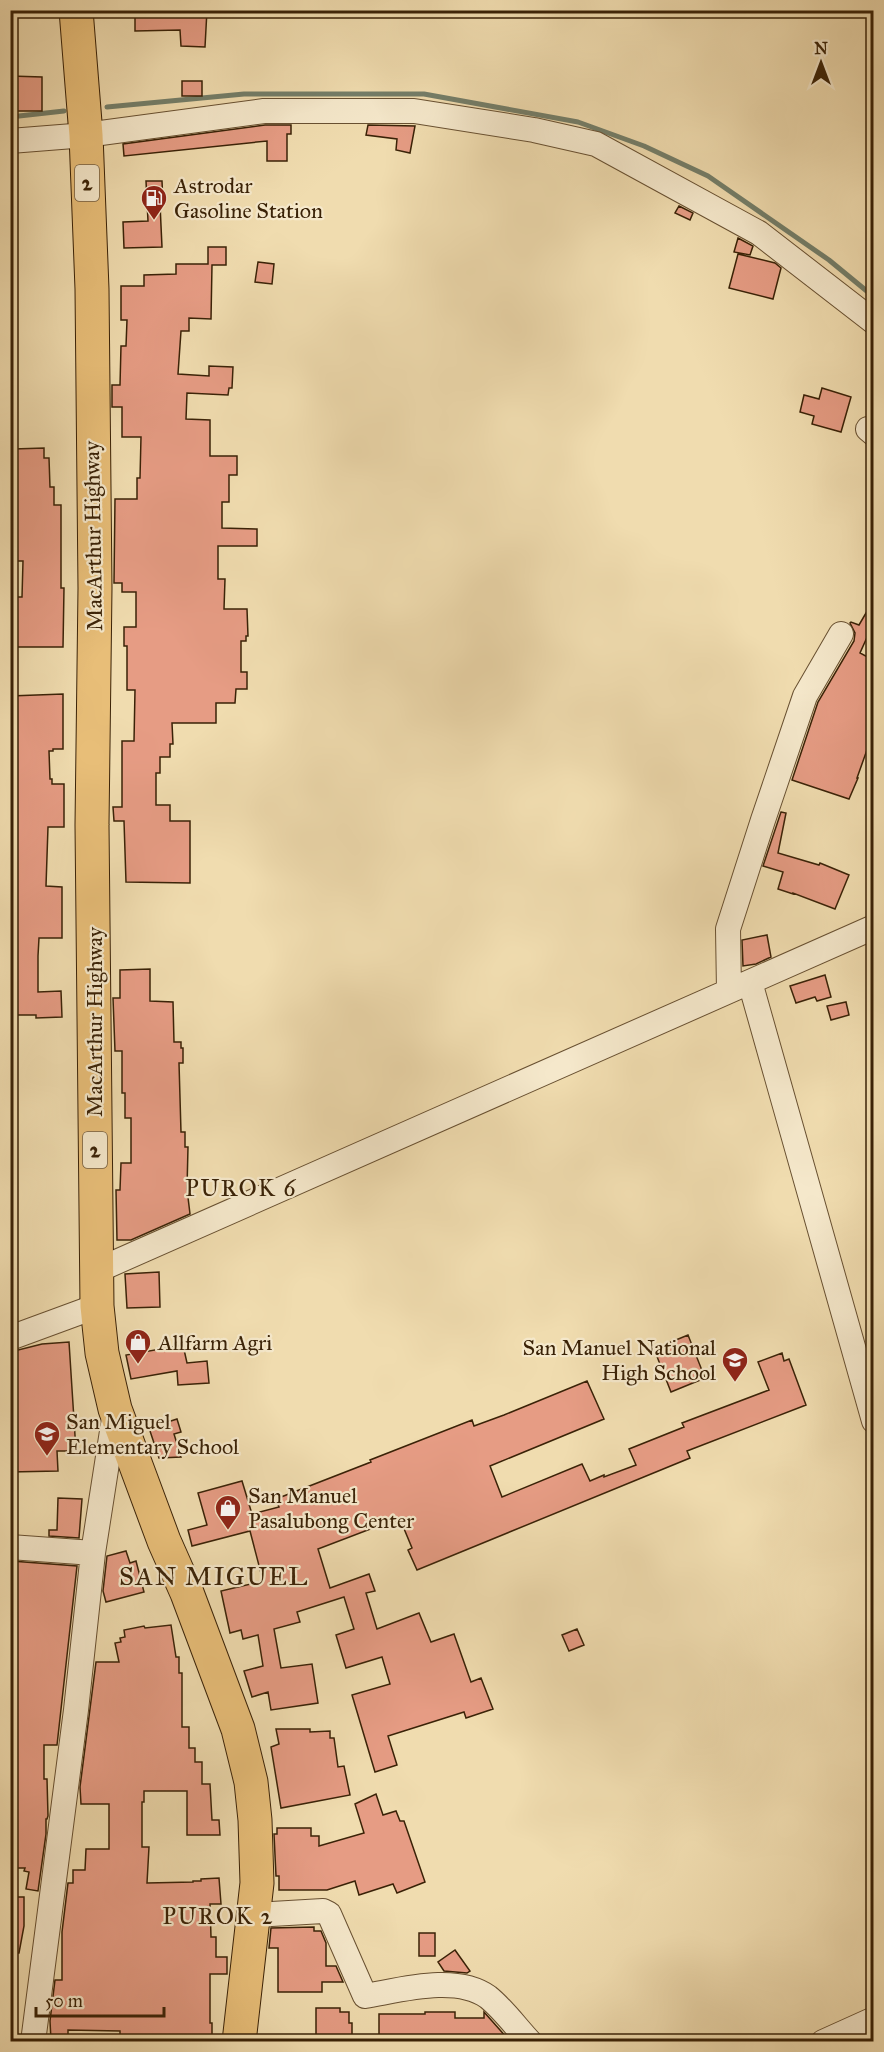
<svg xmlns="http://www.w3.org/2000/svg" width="884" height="2052" viewBox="0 0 884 2052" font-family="'IM FELL Great Primer',serif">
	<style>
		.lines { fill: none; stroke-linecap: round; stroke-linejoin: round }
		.stream { stroke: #747e69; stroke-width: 5 }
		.building { fill: #e69c84; stroke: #3a2207; stroke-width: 1.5 }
		.minor-casing { stroke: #685031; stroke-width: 26 }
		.highway-casing { stroke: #3a2207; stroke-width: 35 }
		.minor { stroke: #f5e8cb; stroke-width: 24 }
		.highway { stroke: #e8be78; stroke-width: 33 }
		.labels { text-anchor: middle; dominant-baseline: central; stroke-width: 4.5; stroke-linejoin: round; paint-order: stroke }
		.shield { fill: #f5e8cb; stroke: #725d42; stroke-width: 1.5 }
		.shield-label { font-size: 21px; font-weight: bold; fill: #3a2207 }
		.poi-label { font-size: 22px; fill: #3a2207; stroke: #f5e8cb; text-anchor: start }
		.street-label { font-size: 22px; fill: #3a2207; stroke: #f5e8cb }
		.neighbourhood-label { font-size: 24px; letter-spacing: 1.5px; fill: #3a2207; stroke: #f5e8cb }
		.quarter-label { font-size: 26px; letter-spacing: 1.5px; fill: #3a2207; stroke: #f5e8cb }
	</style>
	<rect width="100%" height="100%" fill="#f0dcaf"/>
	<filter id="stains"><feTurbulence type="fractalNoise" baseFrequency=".00333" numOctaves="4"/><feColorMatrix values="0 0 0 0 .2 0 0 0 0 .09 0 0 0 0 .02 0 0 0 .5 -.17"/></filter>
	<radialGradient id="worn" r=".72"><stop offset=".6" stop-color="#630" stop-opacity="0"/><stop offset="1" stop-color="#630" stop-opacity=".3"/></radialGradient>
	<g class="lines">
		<path class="stream" d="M107,107L244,94H424L578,122L644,146L708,176L829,260L874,297
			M10,117L64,111"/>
	</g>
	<path class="building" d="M135,10H207L205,47L181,46L180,30L135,31Z
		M10,76L42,77V111H12Z
		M182,81H202V96H182Z
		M265,125H291V134H287V161H267V141L124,156L123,144Z
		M368,125L415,126L410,153L396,150L397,139L366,135Z
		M146,181H162L163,203L160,204L162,247L124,248L123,222L148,221Z
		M679,206L693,213L690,220L675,213Z
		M738,238L753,246L750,255L734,252Z
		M208,247H226V265H212L211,319L189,318V331H181L178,374L209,376V366L233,367L232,388H229L228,395L187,393L186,419L210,420V456H237V475H229V502H222V528L257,529V546H218V579H225L224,609H247L248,636H246V641H241V672H247V689H236L235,703H216V723H172L173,744H170V757H160V773H156V805H170V821H190V883L126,882L124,821H114L113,807H122V741H134L135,690H127V646H124V627H136V592H122V583H114L115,499H137V478H140L141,437H122V407H112V385H120L121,346H126L127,320H121V286H144V275L176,274V264H208Z
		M738,254L775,263L781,268L773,299L729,288Z
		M258,262L274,264L272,284L255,282Z
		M822,388L851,397L841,432L812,424L814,416L800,412L804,395L819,399Z
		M44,448V458H49L50,487H54V505H61V588H64L63,647H10V597H22L23,561H10V485H14V449Z
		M873,601V624L860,653L873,660V739L870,748L868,747L857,778H858L849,799L792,780L818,702L854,641L855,633L850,623L851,622L859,625Z
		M63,694V749H53V751H49L50,779H52V784H64V827H48L46,886L62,887V938H39L38,956V992L61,991L62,1017L36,1018V1015H14V1011H10V696Z
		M781,812L786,813L778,853L819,865L820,863L849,875L835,909L793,893V894L778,889L783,872L763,866Z
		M767,935L771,957L756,964L743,966L742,940Z
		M150,969V1001L173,1002L174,1042H181V1048H183V1063H179L181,1132H185V1147H188L187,1189L190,1214L131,1240H117L116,1190H120L121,1163H131V1118H125V1093H122V1051H115L113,998H120V970Z
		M825,975L831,997L817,1001L815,997L796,1003L790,986Z
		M846,1002L849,1015L831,1020L827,1006Z
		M159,1272L160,1307L127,1308L125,1274Z
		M688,1335L705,1378L671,1392L654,1349Z
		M69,1342L76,1451H57L58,1471L10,1472V1454H16L10,1352L42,1344Z
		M183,1345L187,1363L207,1361L209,1383L178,1385L177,1371L131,1379L126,1355Z
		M782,1353L784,1361L789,1359L806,1405L687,1451L690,1458L417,1570L408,1550L412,1548L400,1519L395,1521L394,1520L318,1549L330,1588L369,1574L375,1591L366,1593L377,1629L419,1613L431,1642L454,1634L471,1682L481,1678L493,1709L466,1718L464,1712L388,1736L397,1765L375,1772L352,1695L390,1684L382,1657L346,1668L336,1635L354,1629L344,1597L297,1612L300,1622L274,1629L281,1668L312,1664L318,1703L271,1710L268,1692L252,1697L244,1671L263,1666L258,1635L243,1639L241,1630L230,1633L221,1591L263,1581L250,1531L192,1546L188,1530L207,1525L198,1493L242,1481L252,1514L279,1507L276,1499L371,1462L370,1460L472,1420L474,1426L504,1415L587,1381L604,1419L490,1466L502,1497L582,1464L590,1481L604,1475V1477L636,1465L629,1449L684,1427L682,1423L769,1390L758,1362Z
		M177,1419L181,1432L174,1434L181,1457L159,1458L149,1428Z
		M58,1498L82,1499L79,1538L49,1536V1530H57Z
		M126,1551L130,1563L136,1561L144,1592L106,1602L103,1591L107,1556Z
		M11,1561L77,1566L57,1745H44V1779H47L48,1816L47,1819H46V1834L38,1891L26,1889L29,1872L24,1871L25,1868H10V1651H12L13,1589H10Z
		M171,1625L176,1657H179V1673H182V1727H189V1748H195V1762H202V1784H210L212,1820H219L220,1835H187V1791H144V1802H142V1847H149L147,1883L193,1882V1881H201V1879L219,1878L221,1904H210L211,1937H216V1957H227V1974H210V2023H212V2037L120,2042V2031L68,2030V2040H51L50,2021L55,1980H62V1932L68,1883H73V1870H85L86,1849H109V1804H81L80,1787L96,1662H119L115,1643L121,1642L120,1638L125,1637L124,1630L144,1626L145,1628Z
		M577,1629L584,1645L569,1651L562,1635Z
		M276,1729H310V1732L330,1731V1738H334L338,1767L344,1766L350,1795L281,1808L271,1747L279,1744Z
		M376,1794L383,1815L396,1811L400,1821H404L425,1882L397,1893L393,1884L359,1895L355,1881L327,1890H279V1876H276L274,1834H277V1828H311V1836H319V1846L364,1833L355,1804Z
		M10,1897H24V1926L19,1953H10Z
		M314,1927V1931H321L326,1943V1966H336L343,1982H322V1992H278V1948H269L271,1928Z
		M419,1933H435V1956H419Z
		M455,1950L470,1971L467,1973L444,1971L438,1962Z
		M316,2008H340V2012H349V2023H352V2042H316Z
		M425,2012H455V2018H484V2012L508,2039V2042H379V2014H425Z"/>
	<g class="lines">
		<g class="minor-casing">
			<path id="minor" d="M10,141L86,135L264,111H414L534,130L596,144L759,233L874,322
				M868,429L874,434
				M750,982L874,1421
				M729,991L728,929L763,820L805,696L841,634
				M96,1271L874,927
				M10,1338L97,1306
				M10,1547L93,1553
				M254,1915L323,1911L329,1914L365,1996C401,1990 456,1974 488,1997C503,2009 516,2027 530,2042
				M33,2042L76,1710L93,1553L115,1412
				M823,2042L874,2019"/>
		</g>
		<g class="highway-casing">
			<path id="highway" d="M76,10L86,135L92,289L95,588L92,825L97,1306L102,1353L115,1409L164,1541L187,1593L238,1729L251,1782L255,1820L257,1883L239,2042"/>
		</g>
		<use href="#minor" class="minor"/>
		<use href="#highway" class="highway"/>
	</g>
	<defs>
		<g id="fuel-pin" transform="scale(1.35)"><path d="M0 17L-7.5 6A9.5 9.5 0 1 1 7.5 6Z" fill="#8f2418" stroke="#f5e8cb"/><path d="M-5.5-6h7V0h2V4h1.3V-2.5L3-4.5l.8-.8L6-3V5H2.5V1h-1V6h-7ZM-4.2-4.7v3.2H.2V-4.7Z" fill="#fff"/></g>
		<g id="shop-pin" transform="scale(1.35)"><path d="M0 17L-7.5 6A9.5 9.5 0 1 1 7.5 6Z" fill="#8f2418" stroke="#f5e8cb"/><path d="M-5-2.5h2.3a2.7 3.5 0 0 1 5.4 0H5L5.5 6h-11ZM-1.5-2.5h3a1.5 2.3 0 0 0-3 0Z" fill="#fff"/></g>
		<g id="school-pin" transform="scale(1.35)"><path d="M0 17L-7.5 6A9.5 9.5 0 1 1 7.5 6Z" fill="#8f2418" stroke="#f5e8cb"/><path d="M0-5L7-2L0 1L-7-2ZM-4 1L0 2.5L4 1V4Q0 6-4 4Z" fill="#fff"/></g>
	</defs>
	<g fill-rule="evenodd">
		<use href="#fuel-pin" x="154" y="198"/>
		<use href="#shop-pin" x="138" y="1342"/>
		<use href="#school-pin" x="735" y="1360"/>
		<use href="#school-pin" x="47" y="1434"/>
		<use href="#shop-pin" x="228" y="1508"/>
	</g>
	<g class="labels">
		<g class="shield">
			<rect x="75" y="165" width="24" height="36" rx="4.5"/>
			<rect x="83" y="1132" width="24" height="36" rx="4.5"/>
		</g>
		<g class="shield-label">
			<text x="87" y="183">2</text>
			<text x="95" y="1150">2</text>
		</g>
		<g class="poi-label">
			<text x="174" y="185">Astrodar<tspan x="174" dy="25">Gasoline Station</tspan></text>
			<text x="158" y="1342">Allfarm Agri</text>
			<text x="716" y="1347" text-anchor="end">San Manuel National<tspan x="716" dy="25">High School</tspan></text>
			<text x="66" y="1421">San Miguel<tspan x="66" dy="25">Elementary School</tspan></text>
			<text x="248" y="1495">San Manuel<tspan x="248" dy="25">Pasalubong Center</tspan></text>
		</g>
		<g class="street-label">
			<text transform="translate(93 536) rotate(-91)">MacArthur Highway</text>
			<text transform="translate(94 1022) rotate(-90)">MacArthur Highway</text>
		</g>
		<g class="neighbourhood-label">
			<text x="241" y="1188">PUROK 6</text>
			<text x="218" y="1916">PUROK 2</text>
		</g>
		<g class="quarter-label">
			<text x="214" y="1576">SAN MIGUEL</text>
		</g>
	</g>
	<rect width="884" height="2052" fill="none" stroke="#f0dcaf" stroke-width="36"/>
	<rect x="12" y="12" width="860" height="2028" fill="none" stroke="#3a2207" stroke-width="3"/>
	<rect x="18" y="18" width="848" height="2016" fill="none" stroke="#3a2207" stroke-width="1.5"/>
	<g transform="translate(821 63)" stroke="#f5e8cb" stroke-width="4.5" paint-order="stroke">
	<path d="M0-4.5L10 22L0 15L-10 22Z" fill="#3a2207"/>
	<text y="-9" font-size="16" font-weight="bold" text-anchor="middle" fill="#3a2207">N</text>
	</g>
	<path d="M36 2007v9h128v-9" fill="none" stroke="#3a2207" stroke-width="3"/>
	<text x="45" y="2007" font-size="18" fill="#3a2207" stroke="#f5e8cb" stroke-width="4.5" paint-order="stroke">50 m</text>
	<rect width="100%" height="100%" filter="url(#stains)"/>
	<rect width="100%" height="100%" fill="url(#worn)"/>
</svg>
